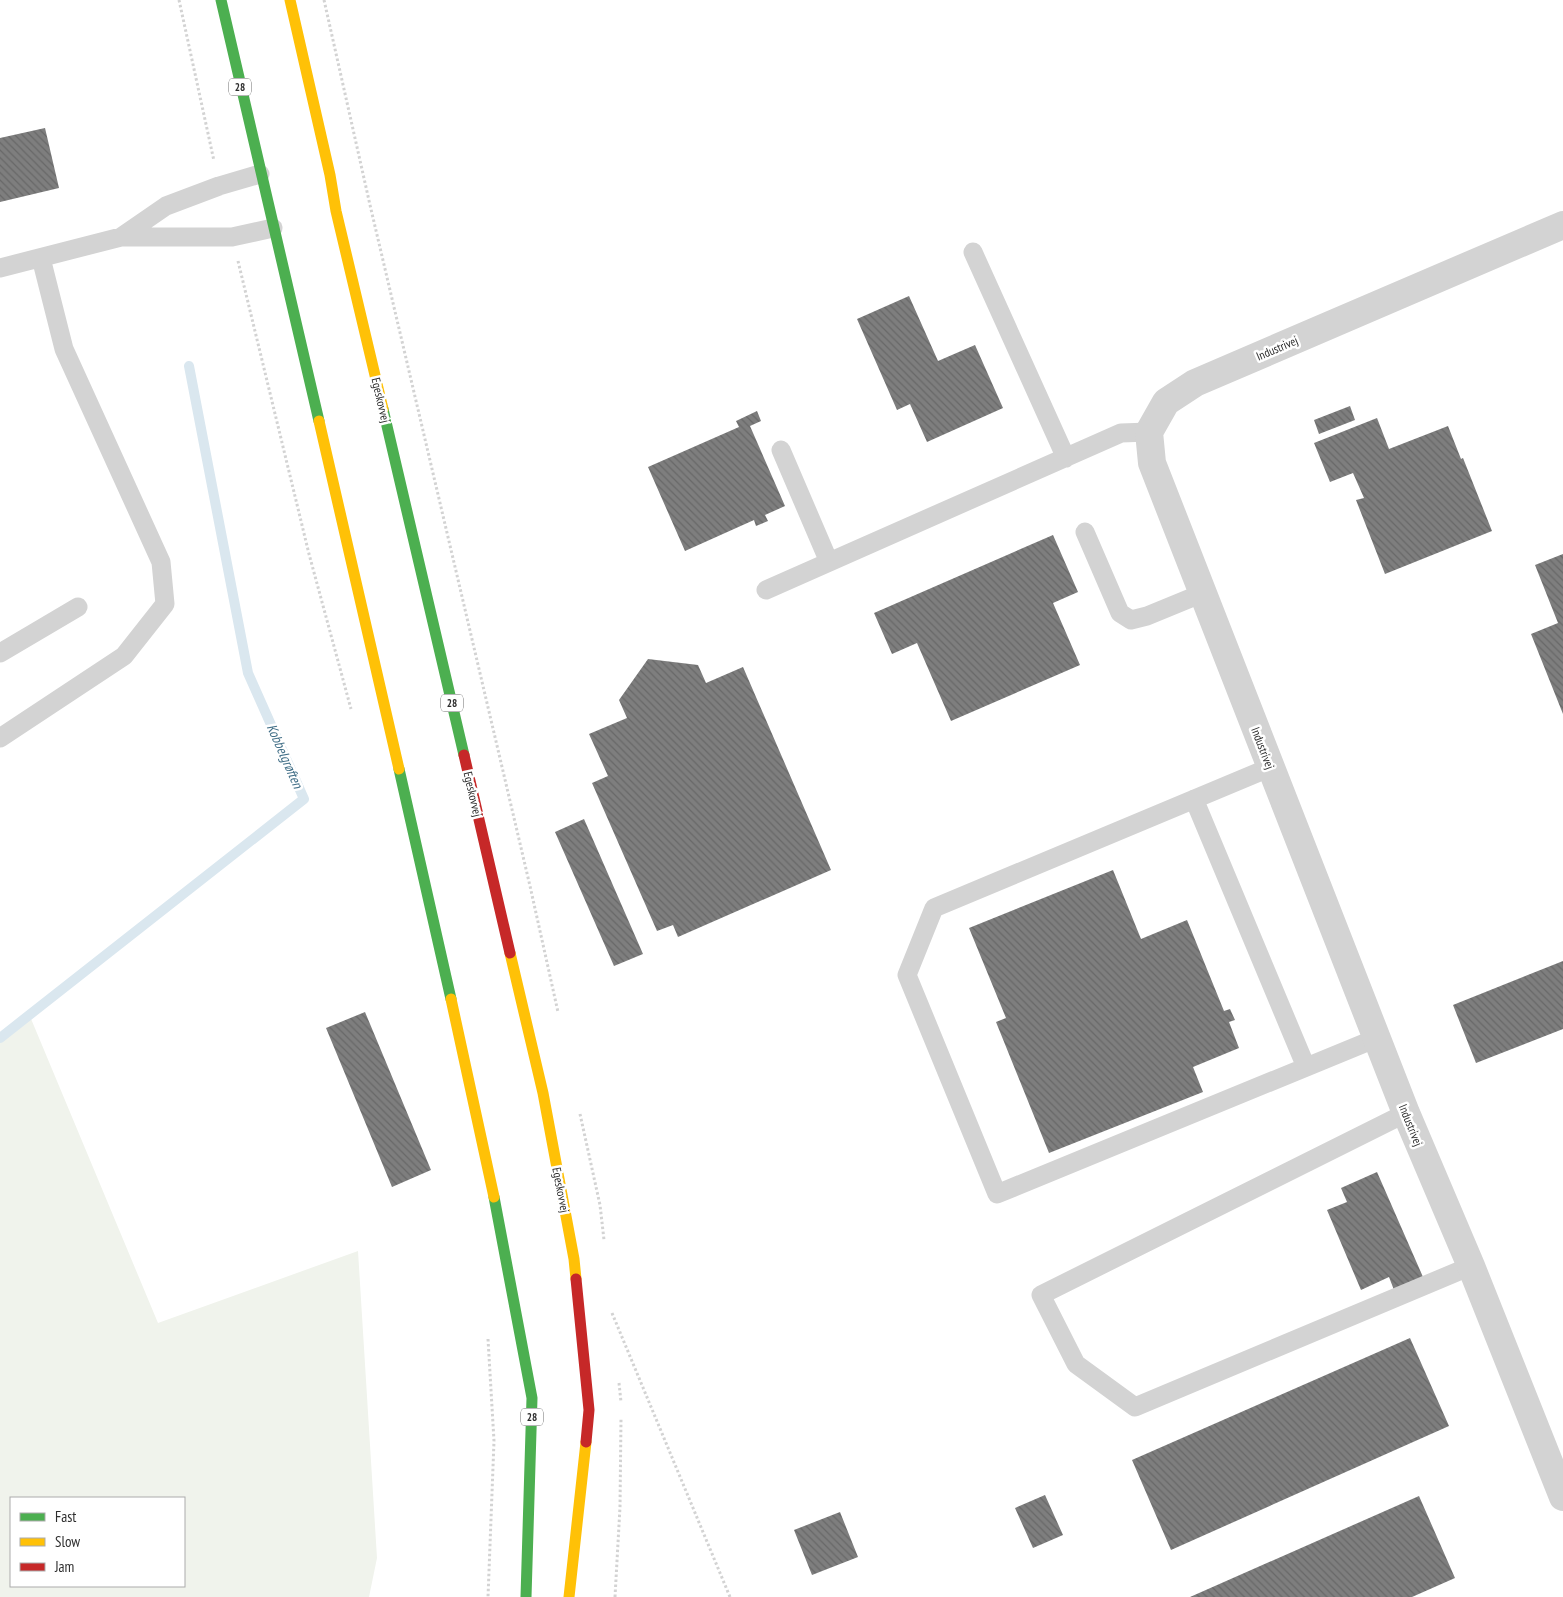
<svg xmlns="http://www.w3.org/2000/svg" width="1563" height="1597" viewBox="0 0 1563 1597" font-family="'PT Sans Narrow',sans-serif">
	<style>
		.green { fill: #f0f3ec; fill-rule: evenodd }
		.lines { fill: none; stroke-linecap: round; stroke-linejoin: round }
		.stream { stroke: #dae7ef; stroke-width: 10 }
		.building { fill: url(#building-back-hatch) }
		.path { stroke: #d3d3d3; stroke-width: 3; stroke-dasharray: 2.5 2.5; stroke-linecap: butt }
		.lane { stroke: #d3d3d3; stroke-width: 19 }
		.street { stroke: #d3d3d3; stroke-width: 28 }
		.fast { stroke: #4caf50; stroke-width: 11 }
		.slow { stroke: #ffc107; stroke-width: 11 }
		.jam { stroke: #c62828; stroke-width: 11 }
		.labels { text-anchor: middle; dominant-baseline: central; stroke-width: 5; stroke-linejoin: round; paint-order: stroke }
		.shield { fill: #fff; stroke: #6d6d6d; stroke-width: 1 }
		.shield-label { font-size: 11px; font-weight: bold; fill: #2e2e2e }
		.street-label { font-size: 12px; fill: #2e2e2e; stroke: #fff }
		.water-label { font-size: 14px; font-style: italic; fill: #437088; stroke: #fff }
	</style>
	<defs>
		<pattern id="building-back-hatch" width="6" height="6" patternUnits="userSpaceOnUse" patternTransform="scale(1.25)"><rect width="6" height="6" fill="#7e7e7e"/><path d="M-1 5l2 2M0 0l6 6M5-1l2 2" fill="none" stroke="#686868"/></pattern>
	</defs>
	<rect width="100%" height="100%" fill="#fff"/>
	<path class="green" d="M29,1014L158,1323L358,1251L377,1558L369,1597H0V1037ZM11,1498H184V1586H11Z"/>
	<g class="lines">
		<path class="stream" d="M0,1038L304,799L248,673L189,366"/>
	</g>
	<path class="building" d="M45,128L59,188L0,202V138Z
		M909,296L938,361L975,345L1003,408L927,442L910,404L897,410L857,319Z
		M1350,406L1355,420L1319,434L1314,420Z
		M757,411L761,421L750,426L785,506L765,515L768,521L756,526L754,520L685,551L648,467L739,427L736,421Z
		M1377,418L1389,449L1448,426L1461,459L1463,458L1492,531L1385,574L1356,500L1364,498L1353,473L1330,482L1314,443Z
		M1053,535L1078,592L1053,603L1080,665L951,721L917,643L892,654L874,613Z
		M1563,554V714L1531,634L1558,623L1535,565Z
		M648,659L698,665L706,683L743,667L831,870L678,937L673,925L657,931L592,783L608,776L589,734L627,718L619,700Z
		M584,819L643,954L614,966L555,832Z
		M1113,870L1141,939L1187,920L1224,1011L1230,1009L1235,1020L1229,1022L1239,1048L1193,1067L1203,1092L1049,1153L996,1022L1006,1018L969,928Z
		M1563,961V1029L1476,1063L1453,1005Z
		M365,1012L431,1170L392,1187L326,1028Z
		M1377,1172L1423,1277L1394,1290L1389,1277L1361,1290L1327,1210L1347,1202L1341,1188Z
		M1410,1338L1449,1426L1171,1550L1132,1460Z
		M1045,1495L1063,1535L1033,1548L1015,1508Z
		M1419,1496L1455,1578L1412,1597H1190Z
		M840,1512L858,1557L812,1575L794,1530Z"/>
	<g class="lines">
		<path class="path" d="M179,0L214,161
			M324,0L370,205L530,886L558,1012
			M238,261L309,554L351,709
			M580,1114L600,1205L604,1240
			M612,1313L730,1597
			M488,1339L494,1441L488,1597
			M619,1383L621,1402
			M615,1597L620,1507L621,1418"/>
		<path class="lane" d="M121,237L166,206L219,186L260,174
			M973,252L1066,458
			M0,268L121,237H232L273,228
			M781,450L829,562
			M1085,532L1120,613L1131,620L1147,616L1203,593
			M766,590L1121,433L1149,432
			M0,653L78,607
			M0,738L124,656L165,604L161,562L64,349L41,258
			M1271,767L934,908L907,975L997,1194L1377,1038
			M1194,799L1306,1067
			M1406,1113L1041,1295L1076,1364L1135,1407L1471,1266"/>
		<path class="street" d="M1563,225L1195,383L1166,402L1149,432L1152,463L1406,1113L1471,1266L1563,1497"/>
		<path class="fast" d="M221,0L319,421
			M383,409L464,755
			M399,769L451,999
			M494,1197L532,1398L526,1597"/>
		<path class="slow" d="M290,0L330,175L336,211L383,409
			M319,421L399,769
			M510,953L543,1093L574,1259L576,1279
			M451,999L494,1197
			M569,1597L586,1442"/>
		<path class="jam" d="M464,755L510,953
			M576,1279L589,1410L586,1442"/>
	</g>
	<g class="labels">
		<g class="shield">
			<rect x="229" y="78.5" width="22" height="17" rx="4"/>
			<rect x="441" y="694.5" width="22" height="17" rx="4"/>
			<rect x="521" y="1408.5" width="22" height="17" rx="4"/>
		</g>
		<g class="shield-label">
			<text x="240" y="87">28</text>
			<text x="452" y="703">28</text>
			<text x="532" y="1417">28</text>
		</g>
		<g class="street-label">
			<text transform="translate(1277 348) rotate(-23)">Industrivej</text>
			<text transform="translate(381 400) rotate(77)">Egeskovvej</text>
			<text transform="translate(1263 748) rotate(69)">Industrivej</text>
			<text transform="translate(473 794) rotate(77)">Egeskovvej</text>
			<text transform="translate(1411 1125) rotate(68)">Industrivej</text>
			<text transform="translate(561 1190) rotate(79)">Egeskovvej</text>
		</g>
		<g class="water-label">
			<text transform="translate(285 756) rotate(66)">Kobbelgrøften</text>
		</g>
	</g>
	<rect x="10" y="1497" width="175" height="90" fill="#ffffff" stroke="#ababab"/>
	<rect x="20" y="1513" width="25" height="8" fill="#4caf50" stroke="#ababab"/>
	<text x="55" y="1522" font-size="15" fill="#2e2e2e">Fast</text>
	<rect x="20" y="1538" width="25" height="8" fill="#ffc107" stroke="#ababab"/>
	<text x="55" y="1547" font-size="15" fill="#2e2e2e">Slow</text>
	<rect x="20" y="1563" width="25" height="8" fill="#c62828" stroke="#ababab"/>
	<text x="55" y="1572" font-size="15" fill="#2e2e2e">Jam</text>
</svg>
